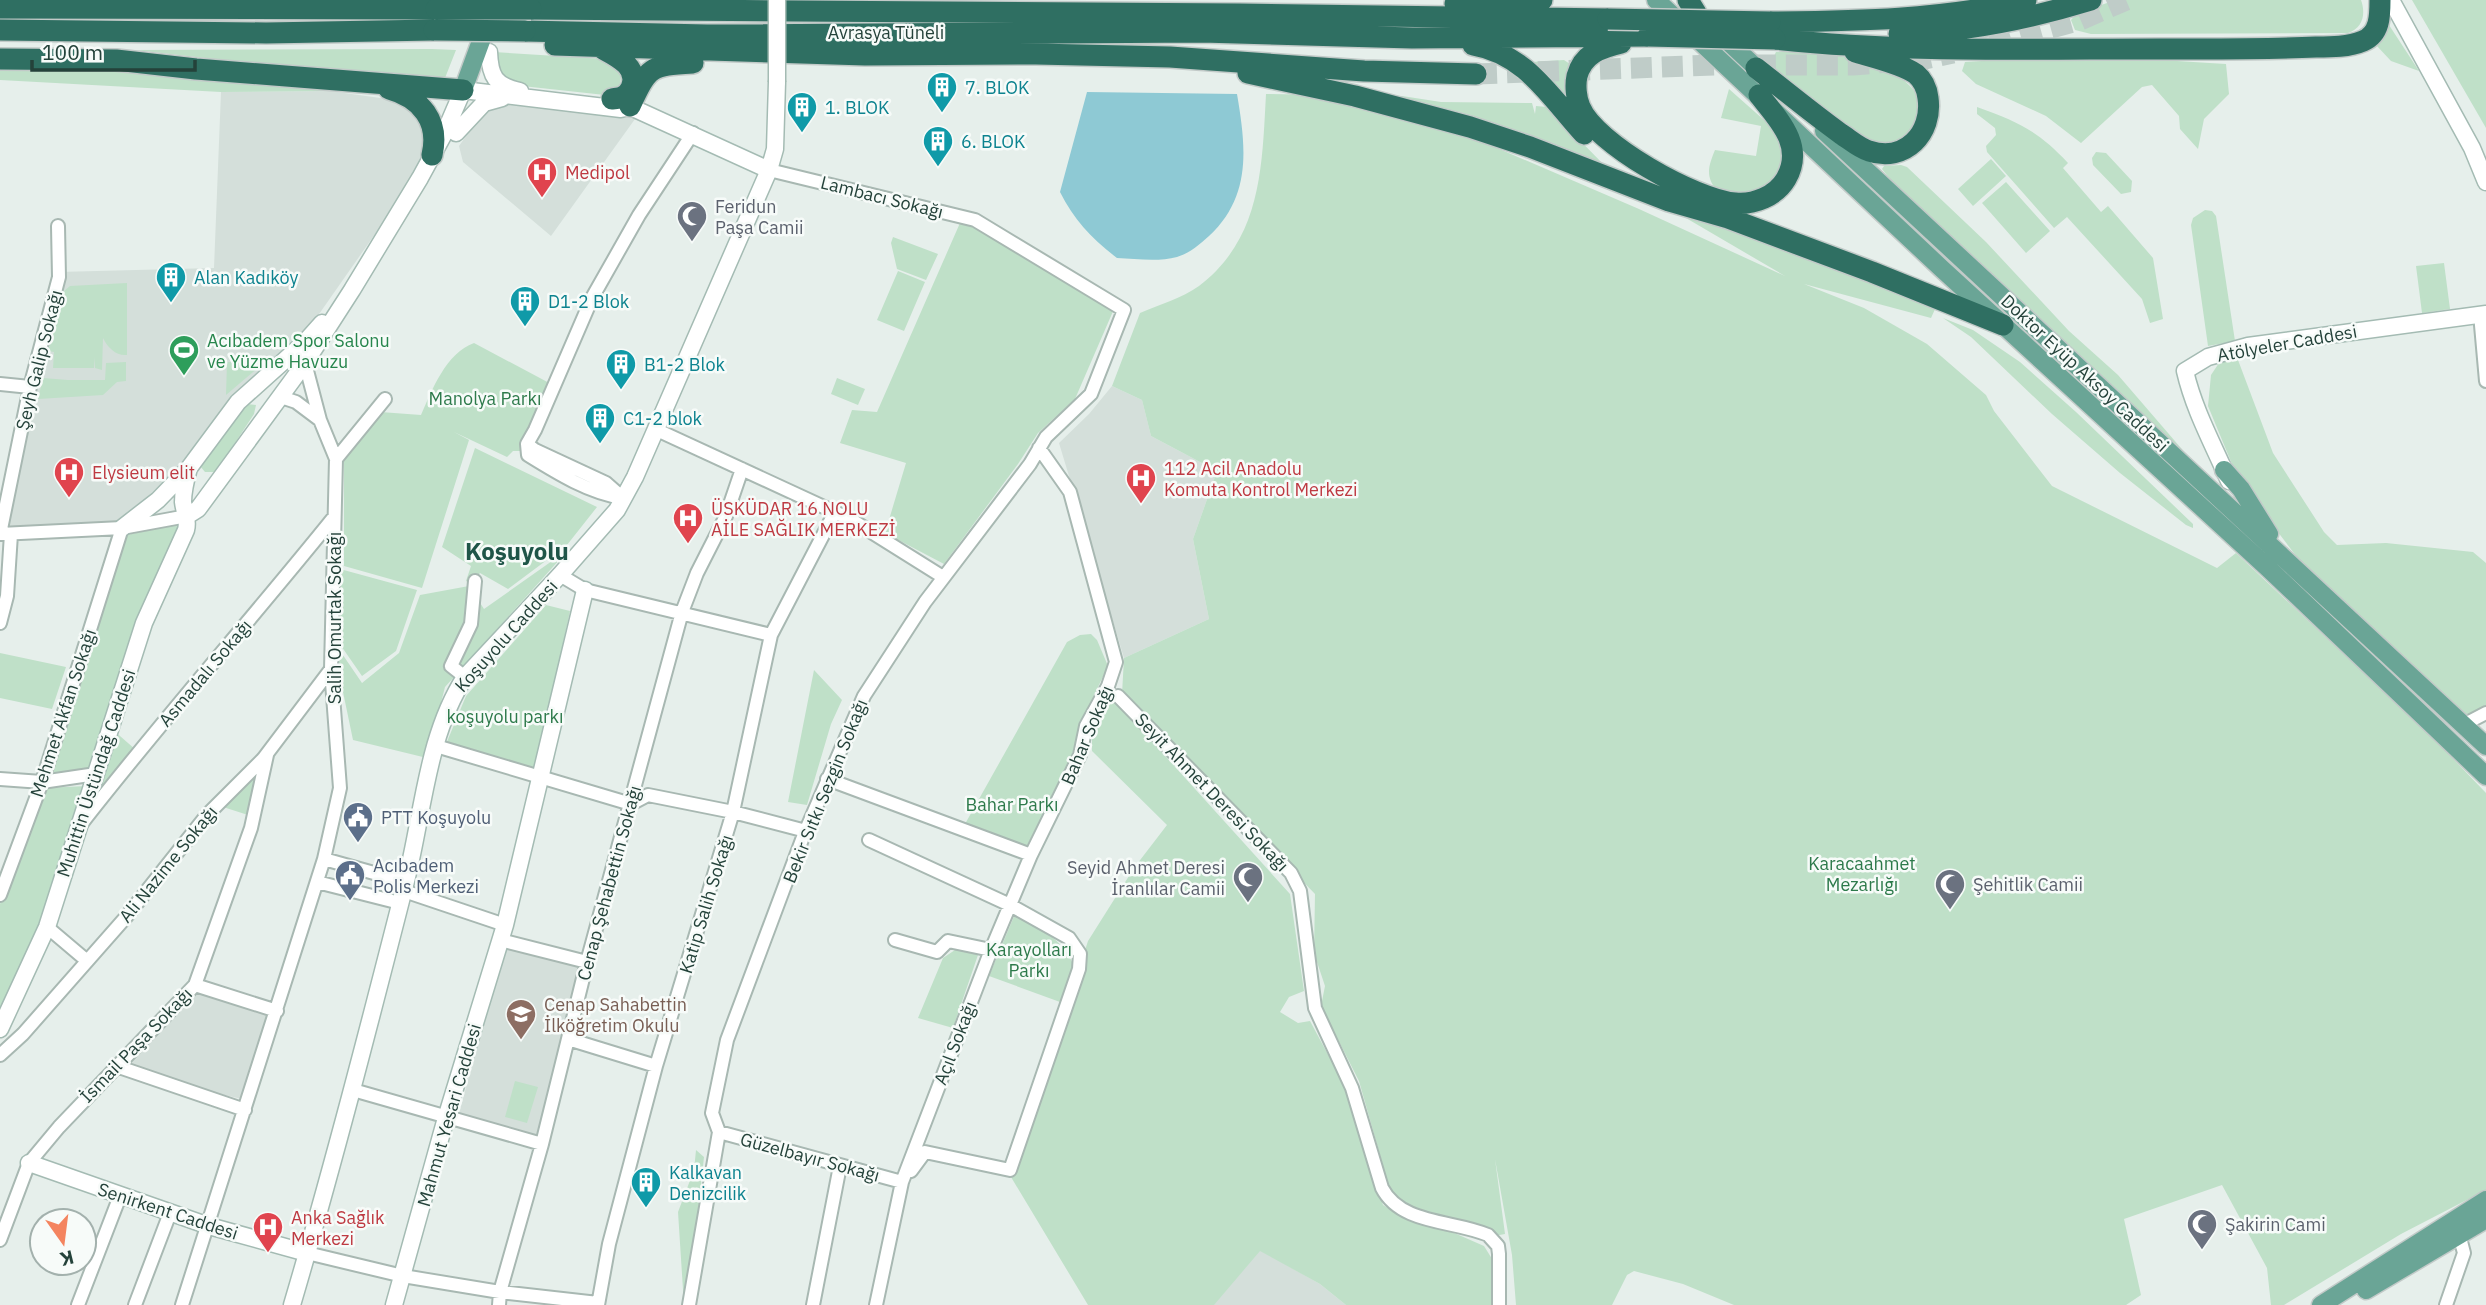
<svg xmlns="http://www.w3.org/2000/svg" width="2486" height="1305" viewBox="0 0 2486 1305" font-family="'IBM Plex Sans',sans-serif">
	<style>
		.built { fill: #d4dfda }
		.green { fill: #bfe0c8 }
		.water { fill: #8ec9d4 }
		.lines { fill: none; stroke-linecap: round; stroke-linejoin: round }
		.highway-tunnel { stroke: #bfccc8; stroke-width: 21; stroke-dasharray: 21 10; stroke-linecap: butt }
		.street-casing { stroke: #a8b8b2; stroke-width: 16 }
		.secondary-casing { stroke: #a4bbb3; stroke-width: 19 }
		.primary-casing { stroke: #c2cac8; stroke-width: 21 }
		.highway-casing { stroke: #c2cac8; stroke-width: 24 }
		.street { stroke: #fff; stroke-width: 12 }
		.secondary { stroke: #fff; stroke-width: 16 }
		.primary { stroke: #6aa596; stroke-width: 18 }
		.highway { stroke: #2f6f62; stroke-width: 21 }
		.secondary-bridge-casing { stroke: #a4bbb3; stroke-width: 19; stroke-linecap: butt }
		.highway-bridge-casing { stroke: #c2cac8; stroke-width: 24; stroke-linecap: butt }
		.secondary-bridge { stroke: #fff; stroke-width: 16 }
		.highway-bridge { stroke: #2f6f62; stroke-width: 21 }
		.labels { text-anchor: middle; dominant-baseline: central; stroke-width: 5; stroke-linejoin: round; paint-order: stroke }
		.street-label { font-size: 18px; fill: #24423a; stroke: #f7fbf9 }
		.culture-label { font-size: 18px; fill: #0d838f; stroke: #f7fbf9; text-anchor: start }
		.health-label { font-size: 18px; fill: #be3a42; stroke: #f7fbf9; text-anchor: start }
		.worship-label { font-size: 18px; fill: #5b616d; stroke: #f7fbf9; text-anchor: start }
		.leisure-label { font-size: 18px; fill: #27864d; stroke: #f7fbf9; text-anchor: start }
		.park-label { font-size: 18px; fill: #2d7a4b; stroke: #f7fbf9 }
		.service-label { font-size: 18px; fill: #4e5e75; stroke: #f7fbf9; text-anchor: start }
		.education-label { font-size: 18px; fill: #785e54; stroke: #f7fbf9; text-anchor: start }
		.district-label { font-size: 24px; font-weight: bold; fill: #1f5548; stroke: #f7fbf9 }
	</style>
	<rect width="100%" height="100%" fill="#e6efeb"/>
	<path class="built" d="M330,91L402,101L427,127L425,151L396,204L310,327L230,401L173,473L120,522L0,530L58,272L214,268L221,92Z
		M514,102L605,108L635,119L551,236L463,162L459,146L486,108L498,103Z
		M1112,386L1142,400L1151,436L1217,471L1193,539L1209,619L1124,658L1059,443L1089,414Z
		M505,945L582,965L538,1138L458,1117Z
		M196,988L271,1014L242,1099L120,1071Z
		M1260,1250L1320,1284L1346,1305H1213Z"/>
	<path class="green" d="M2116,0H2361C2366,14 2363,28 2348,33L2091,34L2075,30L2071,20L2077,13Z
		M2412,0H2486V128Z
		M2389,25L2419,71L2391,61L2376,45Z
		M135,50L432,49L456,50L445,78L258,64Z
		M1810,51C1831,54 1876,61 1893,72C1900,77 1913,87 1916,94C1926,118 1906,148 1879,143C1853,137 1791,83 1770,64L1776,52Z
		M494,52L605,59L621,72C621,86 619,91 605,95L513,85L501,77Z
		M1564,60L1570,64L1565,87L1567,110L1532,62Z
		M1998,60L2177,61L2226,64L2229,94L2204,119L2198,149L2180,129L2179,116L2152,85L2142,87L2081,143L2046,116L1976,84L1962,71L1965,62Z
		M0,69L110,71L329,91L221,92L0,80Z
		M1729,89L1773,128L1784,153L1778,179L1750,197L1718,192C1705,177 1708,167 1715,150L1756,156L1761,126L1721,118Z
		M1266,94L1328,95L1483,142L1639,209L1785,276L1674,211L1678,208L1936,307L1931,318L1804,284L1864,308L1927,344L1986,395L1994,411L2052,486L2217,568L2236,553L2436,741L2486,793V1190L2401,1234L2284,1305H2271L2267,1268L2222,1185L2124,1219L2141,1295L2126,1305H1734L1683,1284L1634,1271L1627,1275L1612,1305H1516L1512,1255L1495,1159L1505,1234L1494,1236L1412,1211L1391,1194L1359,1081L1321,1006L1325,986L1314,953L1315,894L1122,694L1124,658L1209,619L1193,539L1217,471L1151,436L1142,400L1112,386L1140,313C1159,305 1182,298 1199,286C1262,238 1262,166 1266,94Z
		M1373,95L1402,96L1441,102L1532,103L1535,114L1536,106L1547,107L1609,170Z
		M1977,107C2018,122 2037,130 2068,163L2063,168L2101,212L2108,206L2153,258L2163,319L2150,323L2142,299L2067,217L2054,228L1987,152L1986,146L1996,135L1995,128L1977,114Z
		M2096,152L2106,153L2132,181L2131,192L2121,194L2093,165L2092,158Z
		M1991,159L2006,176L1973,206L1958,189Z
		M1901,165L1907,167L1986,242L2069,331L2118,375L2193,462L1894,184L1882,169L1884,166Z
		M2006,182L2050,231L2026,253L1982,203Z
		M2205,210L2212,211L2216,216L2235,341L2208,346L2191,225L2193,218Z
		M960,223L979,229L1114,309L1075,399L1038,433L1018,464L944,564L885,533L906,463L840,443L852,410L877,412Z
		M893,237L938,254L926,280L897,269L891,243Z
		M2444,263L2450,309L2422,313L2416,266Z
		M898,271L925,282L904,331L877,320Z
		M127,283V355C116,356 108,348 103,338L102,370L95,368V357L94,368H53L54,352L48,351L64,291L70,286Z
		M1943,318L1973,330L2020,362L2076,412L2193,524V528L2186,525L2120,473L2052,414L1971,337Z
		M474,343L553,385L520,451H513L507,457L454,432L469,440L422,588L344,566V449L367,411L421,415C432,390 446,353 474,343Z
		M2233,358L2238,360L2273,453L2324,532L2337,545L2386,543L2473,552L2486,563V705L2465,716L2300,561L2239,481L2208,406L2211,375L2219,363Z
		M126,362V381L117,382L103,395L38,399L43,378L68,380H105L106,363Z
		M227,362H265L226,395Z
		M837,378L865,389L858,405L831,394Z
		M247,404L256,405L254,414L216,472H205L200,466L241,406Z
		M475,448L597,507L567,545L508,589L480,573L472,584L466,581L471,566L442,547Z
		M183,523L93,771L50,774L122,536Z
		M569,549L445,687L427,758L353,740L332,639L362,683L399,653L420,595L469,586L484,609Z
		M340,569L417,590L396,651L362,676L337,640Z
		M546,605L570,611L536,769L446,744L466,696Z
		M1091,634L1097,640L1108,666L1078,729L1073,752L1026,848L965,824L1067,642L1080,635Z
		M0,653L66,667L52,709L0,698Z
		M814,670L842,700L831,724L807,805L788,802Z
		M1111,696L1290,894L1304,991L1289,997L1280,1012L1298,1023L1310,1021L1346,1088L1383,1205L1408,1220L1452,1232L1484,1246L1494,1262V1305H1346L1320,1284L1260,1251L1214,1305H1088L1011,1177L1088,941L1134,868L1167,825L1092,751V725Z
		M112,729L136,750L89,809Z
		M257,768L260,772L248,815L220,806Z
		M87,786L45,922L0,1021V904L43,788Z
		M1015,914C1037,928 1063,938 1073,964L1060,1002L989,976Z
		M958,948L979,952L953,1028L918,1018L943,958Z
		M515,1081L538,1087L527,1123L505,1117Z
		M696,1150L704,1157L696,1232L684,1305L678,1212L694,1170Z"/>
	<path class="water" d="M1087,92L1237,94C1246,147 1252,196 1209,236C1199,245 1190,253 1177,257C1159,262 1136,259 1117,258C1092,239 1074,220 1060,192Z"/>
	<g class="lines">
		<path class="highway-tunnel" d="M1991,45L2080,20L2126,0
			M1476,74L1715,65H1853L1925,59L1953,53"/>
		<g class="street-casing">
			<path id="street" d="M2480,314L2486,381
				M0,384L30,387
				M281,397L296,402L320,420
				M657,430L852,520L943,577
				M527,444L535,430L592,298L639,215L693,133
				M527,444L528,455C557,473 589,493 623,498
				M527,444L535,450L606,483L623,498
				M336,459L385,399
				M0,534L30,387L59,277L58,226
				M0,534L122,528L187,516
				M560,575L585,590L771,635
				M0,623L7,596L11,534
				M465,677L451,666L471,624L475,581
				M1118,696L1291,873L1300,891L1315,1008L1352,1088L1382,1188C1401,1225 1454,1220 1488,1235L1498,1246L1499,1254V1305
				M2465,724L2486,713
				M436,746L631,804L648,795L733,812L806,831
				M0,779L42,782L96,774
				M827,779L1031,855
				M82,823C163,719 251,620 334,517
				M869,840L1010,905L1069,938L1080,954L1079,969L1010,1170L925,1152L911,1171
				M324,859L406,882
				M317,882L400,903
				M404,891L505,925
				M0,895L42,782L122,528
				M47,927L86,960
				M500,940L587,962
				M895,940L937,952L948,941L991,950
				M195,985L277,1011
				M568,1039L656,1066
				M0,1055L23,1034L126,917L207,815L263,759L331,669
				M116,1066L245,1110
				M353,1090L542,1144
				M719,1132L902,1182
				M0,1240L29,1163L59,1127L195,985L251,828L267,755
				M307,1253L403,1276L500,1292L598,1303
				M78,1305L120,1196
				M135,1305L170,1213
				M182,1305L324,859L340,788L331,669L336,459L320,420L305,363
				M499,1305L500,1292L542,1144L587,962L682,612L697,573L726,516L742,469
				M598,1305L609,1244L656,1066L733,812L771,635L835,512
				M689,1305L719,1132L712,1113L727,1040L803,837L864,696L925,602L1030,464L1046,437L1091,394L1124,310L975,220L769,170
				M813,1305L840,1166
				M876,1305L902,1182L991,950L1031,855L1080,755L1086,726L1108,686L1116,662L1070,492L1039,448
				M2446,1305L2464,1253L2459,1234"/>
		</g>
		<g class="secondary-casing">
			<path id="secondary" d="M2391,0L2472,148L2486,182
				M489,52C490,76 495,86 520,91
				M622,103L769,170
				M456,133L484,103L502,98
				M2229,481C2213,444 2194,410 2185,371L2208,357L2248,346L2486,314
				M187,516L198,509L305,363L352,290L420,178L444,134L463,90L621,109L630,106
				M122,528L158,500L189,468L238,402L305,342L322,323
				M0,1029L47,927L144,623L186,530C189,519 184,512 183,502C183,490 186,479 189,468
				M29,1163L209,1226L307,1253
				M292,1305C333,1166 369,1026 405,885C423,817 426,737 465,677L560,575L617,510L635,477L769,170L775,149L777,82
				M394,1305L446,1118L505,925L585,590"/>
		</g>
		<g class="primary-casing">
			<path id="primary" d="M1656,0L1941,268L2268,568L2486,776
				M1719,33L1765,76
				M463,90L496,0
				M1824,131L2486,746
				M2224,470L2241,489L2269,534
				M2366,1290L2486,1219
				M2321,1305L2486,1200"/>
		</g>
		<g class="highway-casing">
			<path id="highway" d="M1688,0L1696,13
				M1455,4L1542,0
				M0,8L436,9
				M531,9L1239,14L1608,19
				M1770,22C1857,21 1942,20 2026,0
				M0,30L266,33L434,30
				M525,31L707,35L1202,32L1412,38L1648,36
				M1899,34C1964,32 2029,19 2091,0
				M1775,39C1914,54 2054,48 2194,49C2234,49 2275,49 2316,47C2331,47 2349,47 2363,41C2380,34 2380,16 2380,0
				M1621,43C1600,48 1583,54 1577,76C1575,85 1576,98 1580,107C1595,144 1696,200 1735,203C1754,205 1776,196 1786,179C1805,146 1779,120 1759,95
				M555,45L865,55L1036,54L1170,57L1364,71L1476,74
				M1473,45C1526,54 1550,97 1584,134
				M603,49C618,57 640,68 631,88C626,97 621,98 612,99
				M0,59L116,60L196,69L463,90
				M1756,68C1784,90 1812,113 1841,134C1849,139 1859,148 1869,151C1905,163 1933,133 1928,98C1927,89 1923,80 1916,74C1902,64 1872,57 1855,52
				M1248,73L1355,96L1470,127L1530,147L1669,201L1728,218L1872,272L2003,325
				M389,89C421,98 440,121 432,155
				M630,106C648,67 650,65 693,63"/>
		</g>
		<use href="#street" class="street"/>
		<use href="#secondary" class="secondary"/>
		<use href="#primary" class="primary"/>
		<use href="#highway" class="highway"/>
		<g class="secondary-bridge-casing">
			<path id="secondary-bridge" d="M777,82V0"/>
		</g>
		<g class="highway-bridge-casing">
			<path id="highway-bridge" d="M436,9H531
				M1608,19L1770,22
				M434,30L525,31
				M1648,36L1775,39"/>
		</g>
		<use href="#secondary-bridge" class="secondary-bridge"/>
		<use href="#highway-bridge" class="highway-bridge"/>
	</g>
	<defs>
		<g id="building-pin" transform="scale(1.575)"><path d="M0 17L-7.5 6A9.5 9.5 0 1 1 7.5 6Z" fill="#0f9aa8" stroke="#f7fbf9"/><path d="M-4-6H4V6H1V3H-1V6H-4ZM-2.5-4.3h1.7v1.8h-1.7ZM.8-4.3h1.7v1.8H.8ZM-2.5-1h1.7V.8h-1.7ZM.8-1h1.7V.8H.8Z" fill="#fff"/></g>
		<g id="hospital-pin" transform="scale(1.575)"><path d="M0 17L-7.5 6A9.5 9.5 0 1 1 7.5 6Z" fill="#e0444e" stroke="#f7fbf9"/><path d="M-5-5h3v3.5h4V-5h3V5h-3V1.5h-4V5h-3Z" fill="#fff"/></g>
		<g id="mosque-pin" transform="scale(1.575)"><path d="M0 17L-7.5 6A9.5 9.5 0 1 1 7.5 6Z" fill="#6b7280" stroke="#f7fbf9"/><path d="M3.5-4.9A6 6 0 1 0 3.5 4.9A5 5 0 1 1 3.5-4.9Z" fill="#fff"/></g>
		<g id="stadium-pin" transform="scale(1.575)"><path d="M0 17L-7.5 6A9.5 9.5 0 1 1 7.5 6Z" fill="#2e9e5b" stroke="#f7fbf9"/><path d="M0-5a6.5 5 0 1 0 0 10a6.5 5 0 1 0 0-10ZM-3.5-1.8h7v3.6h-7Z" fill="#fff"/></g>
		<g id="civic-pin" transform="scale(1.575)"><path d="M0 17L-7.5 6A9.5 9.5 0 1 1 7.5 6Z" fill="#5c6f8a" stroke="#f7fbf9"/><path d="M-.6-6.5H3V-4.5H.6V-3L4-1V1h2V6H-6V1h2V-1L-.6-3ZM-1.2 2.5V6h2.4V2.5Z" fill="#fff"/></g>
		<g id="school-pin" transform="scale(1.575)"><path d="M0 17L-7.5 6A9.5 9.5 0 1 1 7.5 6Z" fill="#8d6e63" stroke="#f7fbf9"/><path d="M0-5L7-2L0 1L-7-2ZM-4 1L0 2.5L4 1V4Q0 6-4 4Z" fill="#fff"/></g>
	</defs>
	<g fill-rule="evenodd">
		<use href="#building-pin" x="942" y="87"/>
		<use href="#building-pin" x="802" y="107"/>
		<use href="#building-pin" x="938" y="141"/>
		<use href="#hospital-pin" x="542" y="172"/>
		<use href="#mosque-pin" x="692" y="216"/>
		<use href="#building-pin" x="171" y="277"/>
		<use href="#building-pin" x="525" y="301"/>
		<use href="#stadium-pin" x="184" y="350"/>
		<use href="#building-pin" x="621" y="364"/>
		<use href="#building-pin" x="600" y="418"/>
		<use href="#hospital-pin" x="69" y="472"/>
		<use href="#hospital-pin" x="1141" y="478"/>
		<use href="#hospital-pin" x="688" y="518"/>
		<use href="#civic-pin" x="358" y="817"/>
		<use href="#civic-pin" x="350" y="875"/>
		<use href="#mosque-pin" x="1248" y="877"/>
		<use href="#mosque-pin" x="1950" y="884"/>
		<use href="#school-pin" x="521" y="1014"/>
		<use href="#building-pin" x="646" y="1182"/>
		<use href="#mosque-pin" x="2202" y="1224"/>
		<use href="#hospital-pin" x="268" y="1227"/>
	</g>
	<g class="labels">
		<g class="street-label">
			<text x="886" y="32">Avrasya Tüneli</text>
			<text transform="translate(882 197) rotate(14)">Lambacı Sokağı</text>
			<text transform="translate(2287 343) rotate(-10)">Atölyeler Caddesi</text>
			<text transform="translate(39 360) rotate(-76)">Şeyh Galip Sokağı</text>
			<text transform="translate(2085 373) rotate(43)">Doktor Eyüp Aksoy Caddesi</text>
			<text transform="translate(334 618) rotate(-90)">Salih Omurtak Sokağı</text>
			<text transform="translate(506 636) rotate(-48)">Koşuyolu Caddesi</text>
			<text transform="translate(205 673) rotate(-50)">Asmadalı Sokağı</text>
			<text transform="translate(63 713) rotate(-72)">Mehmet Akfan Sokağı</text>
			<text transform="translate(1087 735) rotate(-67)">Bahar Sokağı</text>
			<text transform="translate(96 773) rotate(-72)">Muhittin Üstündağ Caddesi</text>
			<text transform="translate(825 791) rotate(-68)">Bekir Sıtkı Sezgin Sokağı</text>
			<text transform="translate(1212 792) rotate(46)">Seyit Ahmet Deresi Sokağı</text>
			<text transform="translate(168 864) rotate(-51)">Ali Nazime Sokağı</text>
			<text transform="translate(609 883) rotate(-75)">Cenap Şehabettin Sokağı</text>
			<text transform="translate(706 904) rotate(-73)">Katip Salih Sokağı</text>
			<text transform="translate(955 1043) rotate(-69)">Açıl Sokağı</text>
			<text transform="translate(136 1045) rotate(-46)">İsmail Paşa Sokağı</text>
			<text transform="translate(449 1115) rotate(-74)">Mahmut Yesari Caddesi</text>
			<text transform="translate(810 1157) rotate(15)">Güzelbayır Sokağı</text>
			<text transform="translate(168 1211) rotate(18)">Senirkent Caddesi</text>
		</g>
		<g class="culture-label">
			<text x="965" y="87">7. BLOK</text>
			<text x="825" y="107">1. BLOK</text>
			<text x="961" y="141">6. BLOK</text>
			<text x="194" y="277">Alan Kadıköy</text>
			<text x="548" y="301">D1-2 Blok</text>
			<text x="644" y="364">B1-2 Blok</text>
			<text x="623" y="418">C1-2 blok</text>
			<text x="669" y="1172">Kalkavan<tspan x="669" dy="21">Denizcilik</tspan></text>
		</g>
		<g class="health-label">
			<text x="565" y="172">Medipol</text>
			<text x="1164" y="468">112 Acil Anadolu<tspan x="1164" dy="21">Komuta Kontrol Merkezi</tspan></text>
			<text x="92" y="472">Elysieum elit</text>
			<text x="711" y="508">ÜSKÜDAR 16 NOLU<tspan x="711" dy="21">AİLE SAĞLIK MERKEZİ</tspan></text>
			<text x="291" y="1217">Anka Sağlık<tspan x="291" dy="21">Merkezi</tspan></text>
		</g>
		<g class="worship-label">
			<text x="715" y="206">Feridun<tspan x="715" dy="21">Paşa Camii</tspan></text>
			<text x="1225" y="867" text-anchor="end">Seyid Ahmet Deresi<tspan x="1225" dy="21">İranlılar Camii</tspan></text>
			<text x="1973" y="884">Şehitlik Camii</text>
			<text x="2225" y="1224">Şakirin Cami</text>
		</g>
		<g class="leisure-label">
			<text x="207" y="340">Acıbadem Spor Salonu<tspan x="207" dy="21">ve Yüzme Havuzu</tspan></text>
		</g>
		<g class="park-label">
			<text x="485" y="398">Manolya Parkı</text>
			<text x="505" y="716">koşuyolu parkı</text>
			<text x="1012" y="804">Bahar Parkı</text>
			<text x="1862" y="863">Karacaahmet<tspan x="1862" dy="21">Mezarlığı</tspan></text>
			<text x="1029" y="949">Karayolları<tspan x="1029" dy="21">Parkı</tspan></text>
		</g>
		<g class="service-label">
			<text x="381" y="817">PTT Koşuyolu</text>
			<text x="373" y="865">Acıbadem<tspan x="373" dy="21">Polis Merkezi</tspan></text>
		</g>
		<g class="education-label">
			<text x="544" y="1004">Cenap Sahabettin<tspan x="544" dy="21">İlköğretim Okulu</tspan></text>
		</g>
		<g class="district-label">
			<text x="517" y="551">Koşuyolu</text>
		</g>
	</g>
	<g transform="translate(63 1242) rotate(166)"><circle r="33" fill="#f7fbf9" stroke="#a3b1ad" stroke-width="2"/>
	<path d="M0-5L12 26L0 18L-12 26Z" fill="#f4845f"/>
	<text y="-10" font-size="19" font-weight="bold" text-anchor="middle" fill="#24423a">K</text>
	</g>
	<path d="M32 60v10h163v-10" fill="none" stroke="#24423a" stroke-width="3.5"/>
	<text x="42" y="60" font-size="21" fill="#24423a" stroke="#f7fbf9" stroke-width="5" paint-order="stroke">100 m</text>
</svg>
